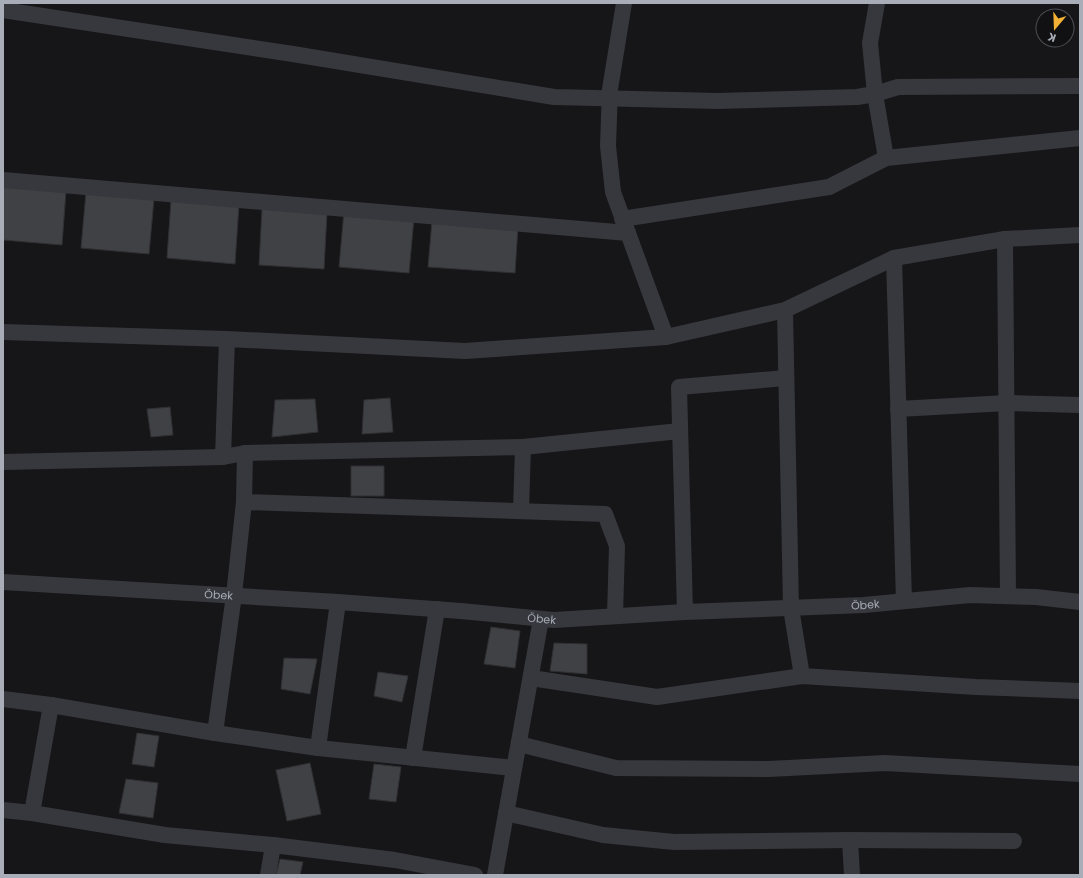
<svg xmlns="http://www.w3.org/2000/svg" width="1083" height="878" viewBox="0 0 1083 878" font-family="Poppins,sans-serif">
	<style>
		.building { fill: #404145; stroke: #303034 }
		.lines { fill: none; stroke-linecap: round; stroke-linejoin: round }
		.street { stroke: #37383d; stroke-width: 16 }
		.labels { text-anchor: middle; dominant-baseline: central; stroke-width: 3; stroke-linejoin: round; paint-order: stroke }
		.street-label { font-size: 11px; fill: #a8adb8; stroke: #111113 }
	</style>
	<rect width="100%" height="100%" fill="#161618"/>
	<path class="building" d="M3,186L66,191L62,245L3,240Z
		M86,192L154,199L149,254L81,248Z
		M171,200L239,205L235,264L167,258Z
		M262,209L327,213L324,269L259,265Z
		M344,211L414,218L409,273L339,267Z
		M432,221L518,227L515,273L428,267Z
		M390,398L393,432L362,434L364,400Z
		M315,399L318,432L272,437L275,400Z
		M170,407L173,435L151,437L147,409Z
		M351,466H384V496H351Z
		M491,627L520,631L515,668L484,664Z
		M554,643L587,644V674L550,671Z
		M284,658L317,659L310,694L281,689Z
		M378,672L408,676L402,702L374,696Z
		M137,733L159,736L154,767L132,764Z
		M310,763L321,814L287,821L276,770Z
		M374,764L401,767L396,802L369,799Z
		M126,779L158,783L153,818L119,813Z
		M280,859L303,862L300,875H276Z"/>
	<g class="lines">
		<g class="street">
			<path d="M624,3L610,89L608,146L613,192L666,337"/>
			<path d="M877,3L870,43L875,94L886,158"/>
			<path d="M3,10L293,54L554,97L717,101L857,97L875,94L898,87L1080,86"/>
			<path d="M3,180L628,233"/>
			<path d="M622,219L829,187L886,158L1080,138"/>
			<path d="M1005,239L1008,596"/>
			<path d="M894,258L904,601"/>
			<path d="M785,310L791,608L802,676"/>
			<path d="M3,332L227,339L465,351L666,337L785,310L894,258L1005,239L1080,235"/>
			<path d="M898,409L1007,403L1080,405"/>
			<path d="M523,447L680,431"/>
			<path d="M223,457L227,339"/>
			<path d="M3,462L223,457L245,453L523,447L521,511"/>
			<path d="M244,502L605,514L617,546L615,616"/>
			<path id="s1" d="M3,582L338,602L461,611L554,620L685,612L864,605L970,595L1036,597L1080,602"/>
			<path d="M685,612L679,387L786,378"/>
			<path d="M531,678L657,697L802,676L976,687L1080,691"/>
			<path d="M3,699L51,705L215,733L318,748L514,768"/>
			<path d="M215,733L234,595L244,502L245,453"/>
			<path d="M519,744L616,768L769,769L885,763L1080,774"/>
			<path d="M318,748L338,602"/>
			<path d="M413,758L437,609"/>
			<path d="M3,810L32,813L165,835L273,845L395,860L475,875"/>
			<path d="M32,813L51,705"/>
			<path d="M506,813L603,835L674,842L850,840L1014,841"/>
			<path d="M850,840L852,875"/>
			<path d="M268,875L273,845"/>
			<path d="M495,875L541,619"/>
		</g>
	</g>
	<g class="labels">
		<g class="street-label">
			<text stroke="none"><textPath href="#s1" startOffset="216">Öbek</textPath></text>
			<text stroke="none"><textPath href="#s1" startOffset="864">Öbek</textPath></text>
			<text stroke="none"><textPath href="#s1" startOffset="540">Öbek</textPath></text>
		</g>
	</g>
	<rect width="1083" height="878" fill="none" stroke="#a8adb8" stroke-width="8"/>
	<g transform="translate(1055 28) rotate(199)"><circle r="19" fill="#111113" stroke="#4d4f55"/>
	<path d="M0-3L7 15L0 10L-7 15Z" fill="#f2b134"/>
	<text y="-6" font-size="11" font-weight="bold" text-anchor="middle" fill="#a8adb8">K</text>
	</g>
</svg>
